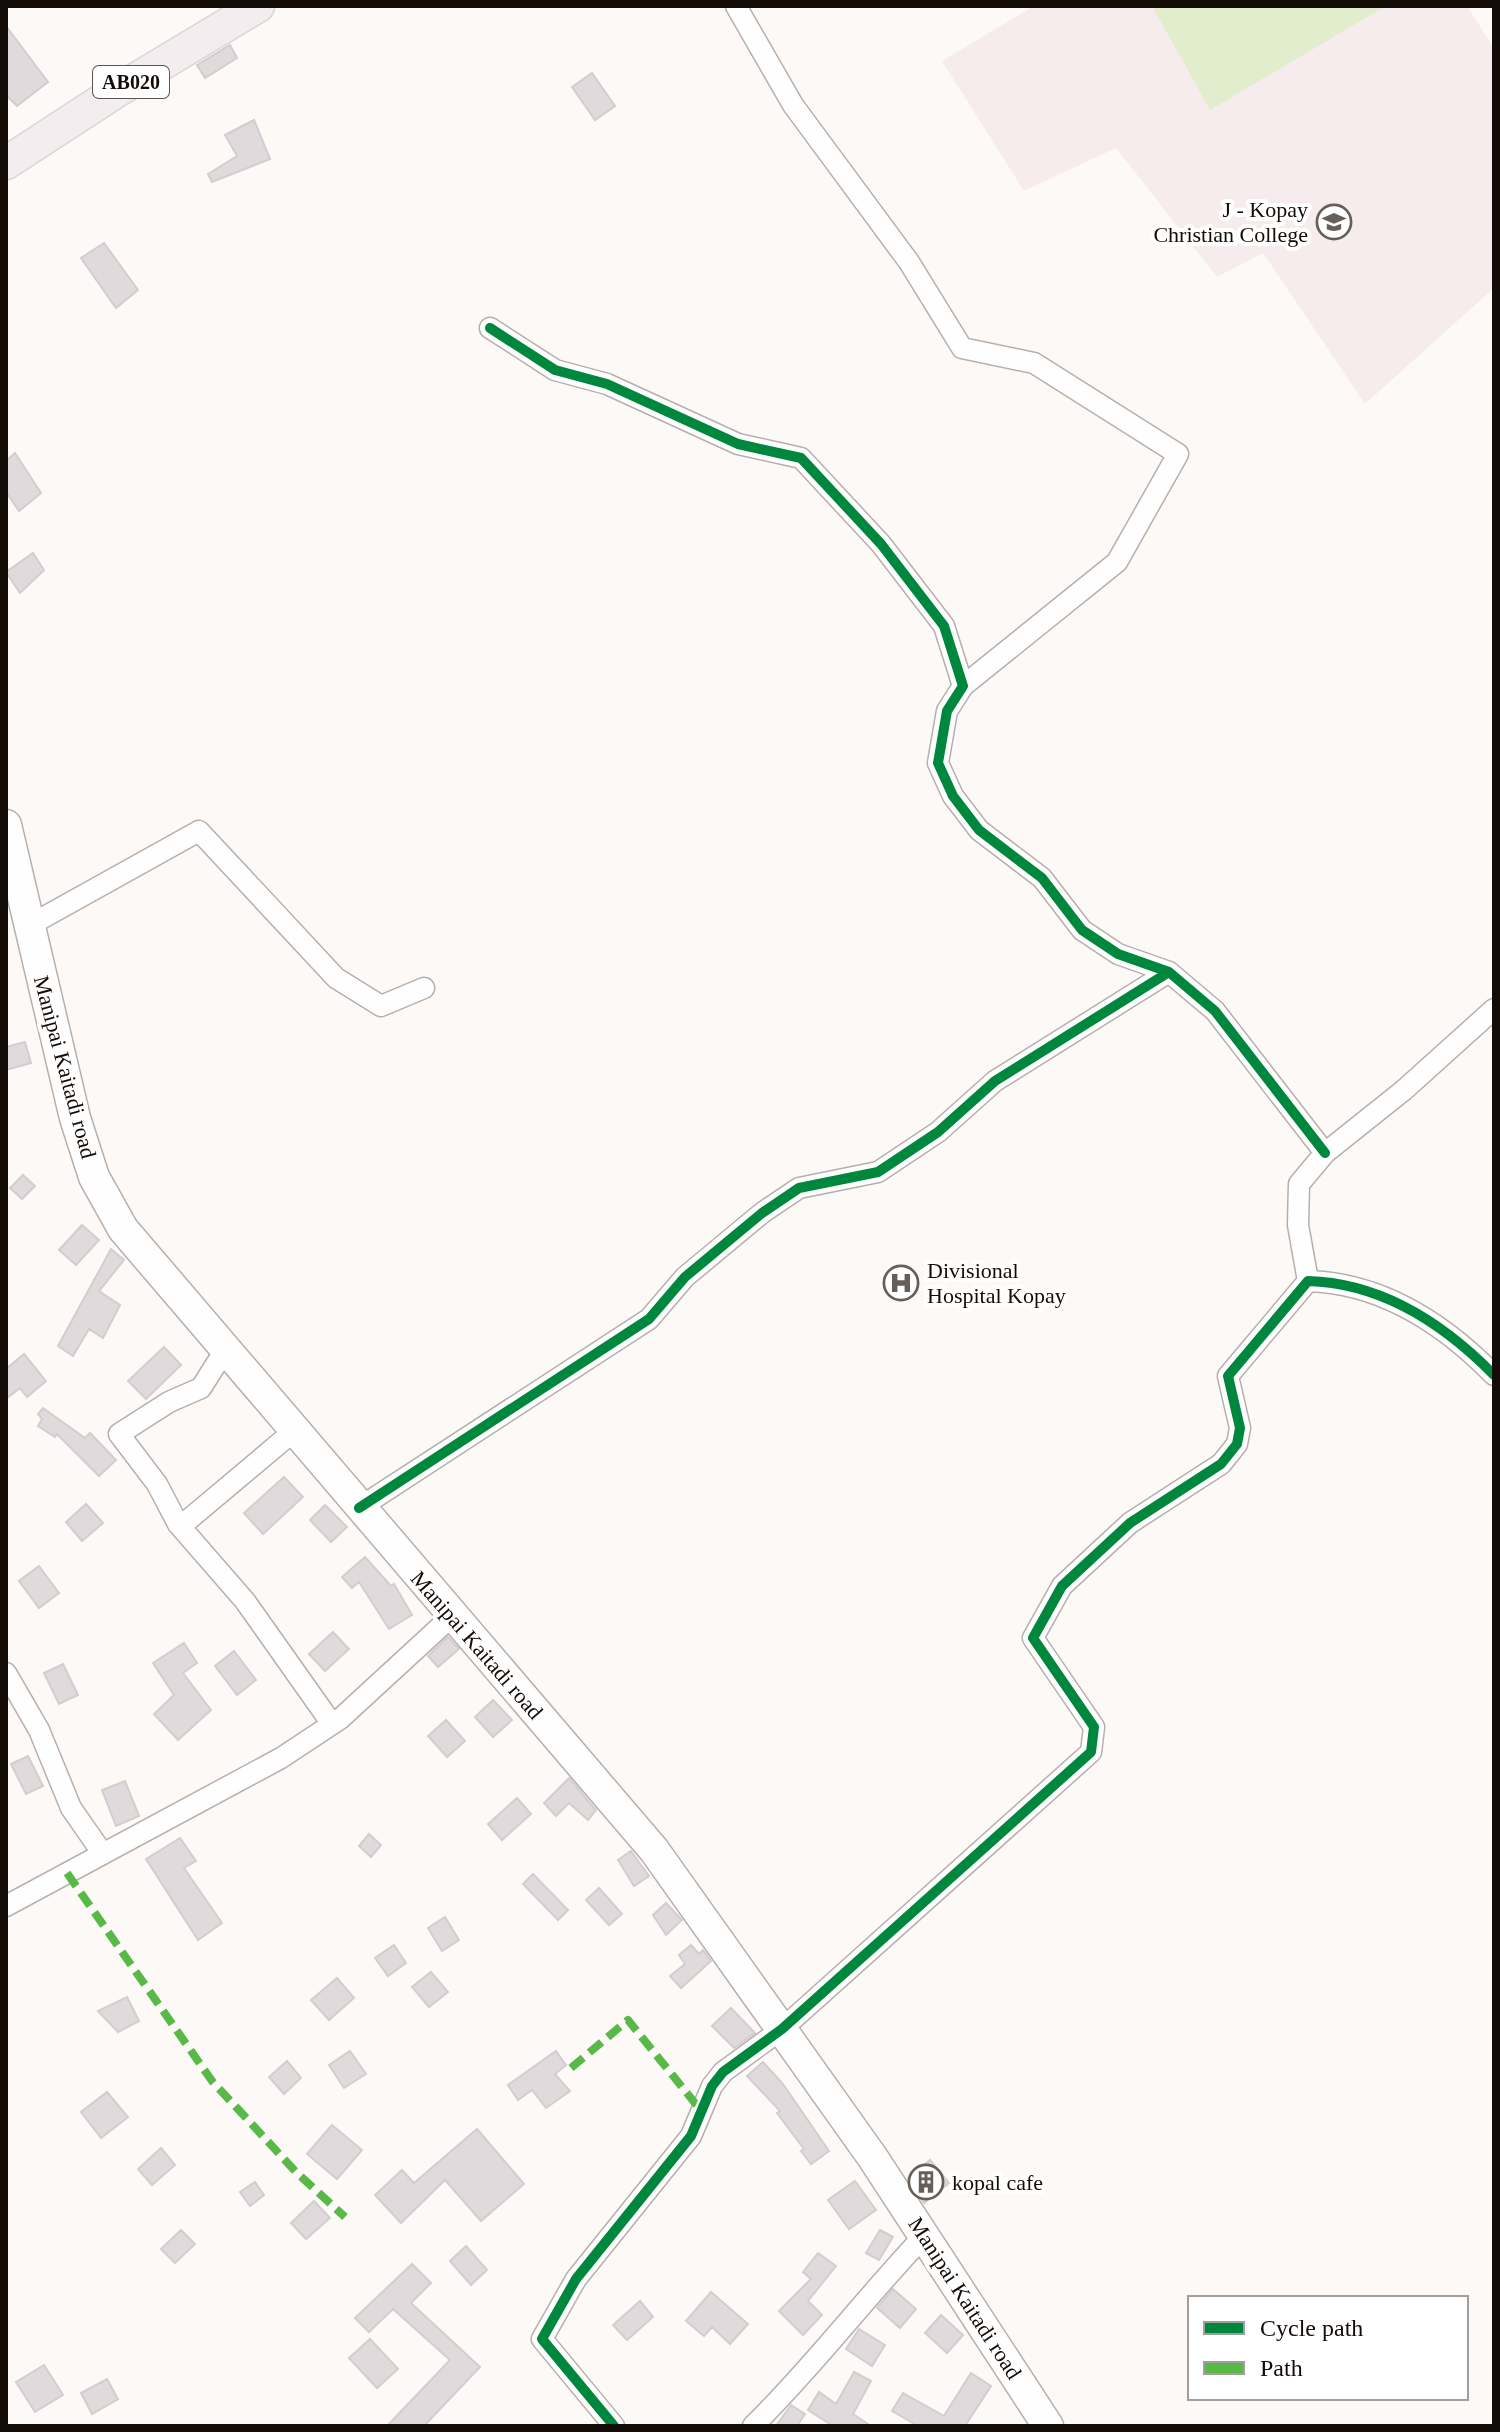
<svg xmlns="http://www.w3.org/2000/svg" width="1500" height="2432" viewBox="0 0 1500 2432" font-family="'Times New Roman',serif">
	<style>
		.education { fill: #f7eced }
		.green { fill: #e1edcc }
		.building { fill: #e0dadc; stroke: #d3cdcf; stroke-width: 2 }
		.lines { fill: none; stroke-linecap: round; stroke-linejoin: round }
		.street-casing { stroke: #b6b0ac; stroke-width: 23 }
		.secondary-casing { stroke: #b6b0ac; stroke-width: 33 }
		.primary-casing { stroke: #d9d6d4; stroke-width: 35 }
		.street { stroke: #fffefe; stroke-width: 20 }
		.secondary { stroke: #fffefe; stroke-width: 30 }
		.primary { stroke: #f3edef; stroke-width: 32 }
		.quiet { stroke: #58b947; stroke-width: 8; stroke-dasharray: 16 8; stroke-linecap: butt }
		.cycleway-casing { stroke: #fff; stroke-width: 15 }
		.cycleway { stroke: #00873e; stroke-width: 10 }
		.labels { text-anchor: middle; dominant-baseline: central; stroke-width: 8; stroke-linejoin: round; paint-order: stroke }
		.shield { fill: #fff; stroke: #5a5551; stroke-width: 2 }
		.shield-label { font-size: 20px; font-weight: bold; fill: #140c06 }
		.poi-label { font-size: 22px; fill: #140c06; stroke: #fff; text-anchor: start }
		.street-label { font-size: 22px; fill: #140c06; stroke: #fff }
	</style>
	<rect width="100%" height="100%" fill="#fcf9f7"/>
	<path class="education" d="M1034,6H1467L1494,48V288L1365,404L1263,253L1217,277L1116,148L1024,191L942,61Z"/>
	<path class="green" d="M1152,6H1386L1210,110Z"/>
	<path class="building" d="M6,26L48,82L17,106L6,95Z
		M230,45L237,58L205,78L197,65Z
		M592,73L615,106L595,120L572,87Z
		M254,120L270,159L212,182L208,174L237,156L225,135Z
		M104,243L138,290L116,308L81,258Z
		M15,453L41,493L19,511L6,492V461Z
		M33,553L44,570L20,593L6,572Z
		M25,1042L31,1063L6,1070V1047Z
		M23,1175L35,1186L22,1199L10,1188Z
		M82,1225L99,1240L76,1265L59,1250Z
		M111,1249L124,1260L99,1291L120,1305L103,1338L89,1329L73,1356L58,1346Z
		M164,1347L181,1365L146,1399L128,1381Z
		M24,1354L46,1381L27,1397L20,1388L6,1399V1369Z
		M43,1408L85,1438L90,1433L116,1460L99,1476L57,1434L55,1437L38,1426L42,1419L38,1414Z
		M284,1477L303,1497L263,1534L244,1513Z
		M86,1504L103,1523L82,1541L66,1522Z
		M325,1505L347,1527L331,1542L310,1520Z
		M365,1557L391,1586L394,1584L412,1615L389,1629L359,1582L352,1588L342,1577Z
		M39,1566L59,1593L39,1608L19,1581Z
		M333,1632L349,1649L325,1671L309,1654Z
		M448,1637L459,1649L438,1667L428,1656Z
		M184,1643L197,1663L183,1673L211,1710L178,1740L154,1714L174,1695L153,1663Z
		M234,1651L256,1680L237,1695L215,1666Z
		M63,1664L78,1695L59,1704L44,1673Z
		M493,1700L512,1720L493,1737L475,1717Z
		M446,1720L465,1741L447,1757L428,1736Z
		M28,1756L43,1786L26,1794L11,1764Z
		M569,1778L596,1810L588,1820L569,1803L556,1816L544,1803Z
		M125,1781L139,1816L116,1826L102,1790Z
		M517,1798L531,1814L502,1840L488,1824Z
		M369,1834L381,1845L371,1857L359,1846Z
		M180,1838L196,1861L184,1868L222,1923L198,1940L146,1859Z
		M631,1851L649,1876L634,1886L618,1860Z
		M533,1874L568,1910L558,1920L523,1884Z
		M599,1888L622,1914L609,1925L586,1900Z
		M666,1903L682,1920L666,1935L653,1915Z
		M445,1917L459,1940L442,1951L428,1928Z
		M394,1945L406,1963L388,1976L375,1958Z
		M691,1945L699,1954L703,1950L711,1961L681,1988L670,1976L685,1964L679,1955Z
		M431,1972L448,1992L429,2007L412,1987Z
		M337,1978L354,1998L329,2020L311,2000Z
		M127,1997L139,2021L118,2032L98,2011Z
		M731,2008L755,2033L734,2048L712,2026Z
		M350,2051L366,2074L344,2088L329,2065Z
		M556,2051L566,2065L555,2074L570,2091L546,2108L532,2090L518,2100L508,2085Z
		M287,2061L301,2078L284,2094L269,2077Z
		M763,2062L783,2084L829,2151L811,2164L801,2151L804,2149L777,2113L780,2111L747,2076Z
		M107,2092L128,2117L101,2138L81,2112Z
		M332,2125L362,2150L337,2179L307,2154Z
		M477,2129L524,2184L481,2221L445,2180L401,2223L375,2195L402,2170L414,2183Z
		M161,2148L175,2165L152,2185L138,2169Z
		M930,2160L949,2183L924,2203L908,2179Z
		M855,2181L876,2210L849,2229L828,2200Z
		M255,2182L264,2195L250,2206L240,2192Z
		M314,2201L330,2218L306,2239L291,2223Z
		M181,2230L195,2244L175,2263L161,2249Z
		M880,2230L893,2237L879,2260L866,2253Z
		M466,2246L487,2270L471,2285L450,2261Z
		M818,2253L836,2266L808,2301L822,2315L803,2335L779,2311L811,2279L803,2272Z
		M412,2264L431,2283L411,2303L480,2367L424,2426H387L450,2360L393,2309L369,2332L355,2318Z
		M893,2289L916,2309L900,2328L877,2308Z
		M711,2292L748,2324L730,2344L712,2327L704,2336L686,2321Z
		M640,2301L653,2317L627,2340L613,2325Z
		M941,2315L963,2335L947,2353L925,2333Z
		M859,2329L885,2345L872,2366L846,2349Z
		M370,2339L398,2369L377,2388L349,2358Z
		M44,2365L63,2395L35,2412L16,2382Z
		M854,2372L871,2381L853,2414L871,2426H833L808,2410L819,2392L836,2404Z
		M971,2373L991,2386L965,2426H918L892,2411L903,2393L944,2416Z
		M107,2379L118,2399L92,2414L81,2393Z
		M791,2405L805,2414L797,2426H776Z"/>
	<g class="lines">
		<g class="street-casing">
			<path id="street" d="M736,6L793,105L909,262L962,348L1034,363L1178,454L1117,562L963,686
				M490,328L555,370L607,384L738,444L801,458L881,544L944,626L963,686L947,711L938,763L953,796L979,830L1042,878L1082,930L1118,954L1169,972L1215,1011L1325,1153
				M30,925L199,831L336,978L381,1006L424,988
				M1308,1281L1298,1225L1299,1184L1325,1153L1404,1090L1494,1009
				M225,1350L201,1388L169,1402L119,1434L157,1484L178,1524L245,1601L332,1724
				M359,1508L649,1319L685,1277L762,1213L799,1188L878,1172L938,1132L995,1081L1169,972
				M181,1526L294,1431
				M6,1673L39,1730L71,1808L103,1854
				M6,1906L281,1758L340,1719L452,1616
				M614,2426L542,2339L576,2279L691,2136L712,2086L723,2072L782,2029L1091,1752L1094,1727L1033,1638L1062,1586L1130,1523L1221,1464L1237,1444L1240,1428L1228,1376L1308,1281C1381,1283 1444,1324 1494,1375
				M753,2426C814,2366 865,2298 924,2236"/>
		</g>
		<g class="secondary-casing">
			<path id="secondary" d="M6,825L75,1118L94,1177L123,1229L654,1850L873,2158L1048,2426"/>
		</g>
		<g class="primary-casing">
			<path id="primary" d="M6,163L115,92L258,6"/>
		</g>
		<use href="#street" class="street"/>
		<use href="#secondary" class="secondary"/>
		<use href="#primary" class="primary"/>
		<path class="quiet" d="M67,1873L212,2081L296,2172L345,2217
			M571,2068L628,2020L703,2113"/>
		<g class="cycleway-casing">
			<path id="cycleway" d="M490,328L555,370L607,384L738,444L801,458L881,544L944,626L963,686L947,711L938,763L953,796L979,830L1042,878L1082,930L1118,954L1169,972L1215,1011L1325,1153
				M359,1508L649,1319L685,1277L762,1213L799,1188L878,1172L938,1132L995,1081L1169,972
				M614,2426L542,2339L576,2279L691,2136L712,2086L723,2072L782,2029L1091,1752L1094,1727L1033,1638L1062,1586L1130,1523L1221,1464L1237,1444L1240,1428L1228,1376L1308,1281C1381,1283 1444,1324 1494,1375"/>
		</g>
		<use href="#cycleway" class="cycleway"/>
	</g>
	<defs>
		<g id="school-ring" transform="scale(1.8)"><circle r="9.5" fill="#fff" stroke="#655f5a" stroke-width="1.5"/><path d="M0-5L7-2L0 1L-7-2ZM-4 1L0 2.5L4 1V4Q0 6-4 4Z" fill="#655f5a"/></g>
		<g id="hospital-ring" transform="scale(1.8)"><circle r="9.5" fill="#fff" stroke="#655f5a" stroke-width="1.5"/><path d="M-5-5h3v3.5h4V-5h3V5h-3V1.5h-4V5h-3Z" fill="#655f5a"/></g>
		<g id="building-ring" transform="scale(1.8)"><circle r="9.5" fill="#fff" stroke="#655f5a" stroke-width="1.5"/><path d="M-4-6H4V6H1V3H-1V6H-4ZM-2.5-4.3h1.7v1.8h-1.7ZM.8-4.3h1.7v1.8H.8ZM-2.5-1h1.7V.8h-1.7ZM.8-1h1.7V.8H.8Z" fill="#655f5a"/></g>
	</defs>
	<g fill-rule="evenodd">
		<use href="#school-ring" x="1334" y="222"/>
		<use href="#hospital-ring" x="901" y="1283"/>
		<use href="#building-ring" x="926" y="2182"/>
	</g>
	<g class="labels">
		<rect class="shield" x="93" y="66" width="76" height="32" rx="6"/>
		<g class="shield-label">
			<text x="131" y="82">AB020</text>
		</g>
		<g class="poi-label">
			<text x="1308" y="209" text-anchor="end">J - Kopay<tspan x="1308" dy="25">Christian College</tspan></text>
			<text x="927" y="1270">Divisional<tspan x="927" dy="25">Hospital Kopay</tspan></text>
			<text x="952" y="2182">kopal cafe</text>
		</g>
		<g class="street-label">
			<text transform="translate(65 1067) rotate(75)">Manipai Kaitadi road</text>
			<text transform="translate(477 1645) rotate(49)">Manipai Kaitadi road</text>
			<text transform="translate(965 2298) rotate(57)">Manipai Kaitadi road</text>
		</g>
	</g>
	<rect width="1500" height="2432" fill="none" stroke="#140c06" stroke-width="16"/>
	<rect x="1188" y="2296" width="280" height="104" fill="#ffffff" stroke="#a19e9b" stroke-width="2"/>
	<rect x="1204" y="2322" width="40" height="12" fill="#00873e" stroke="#a19e9b" stroke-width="2"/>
	<text x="1260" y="2336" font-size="24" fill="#140c06">Cycle path</text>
	<rect x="1204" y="2362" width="40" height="12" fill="#58b947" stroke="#a19e9b" stroke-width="2"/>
	<text x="1260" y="2376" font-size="24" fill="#140c06">Path</text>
</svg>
